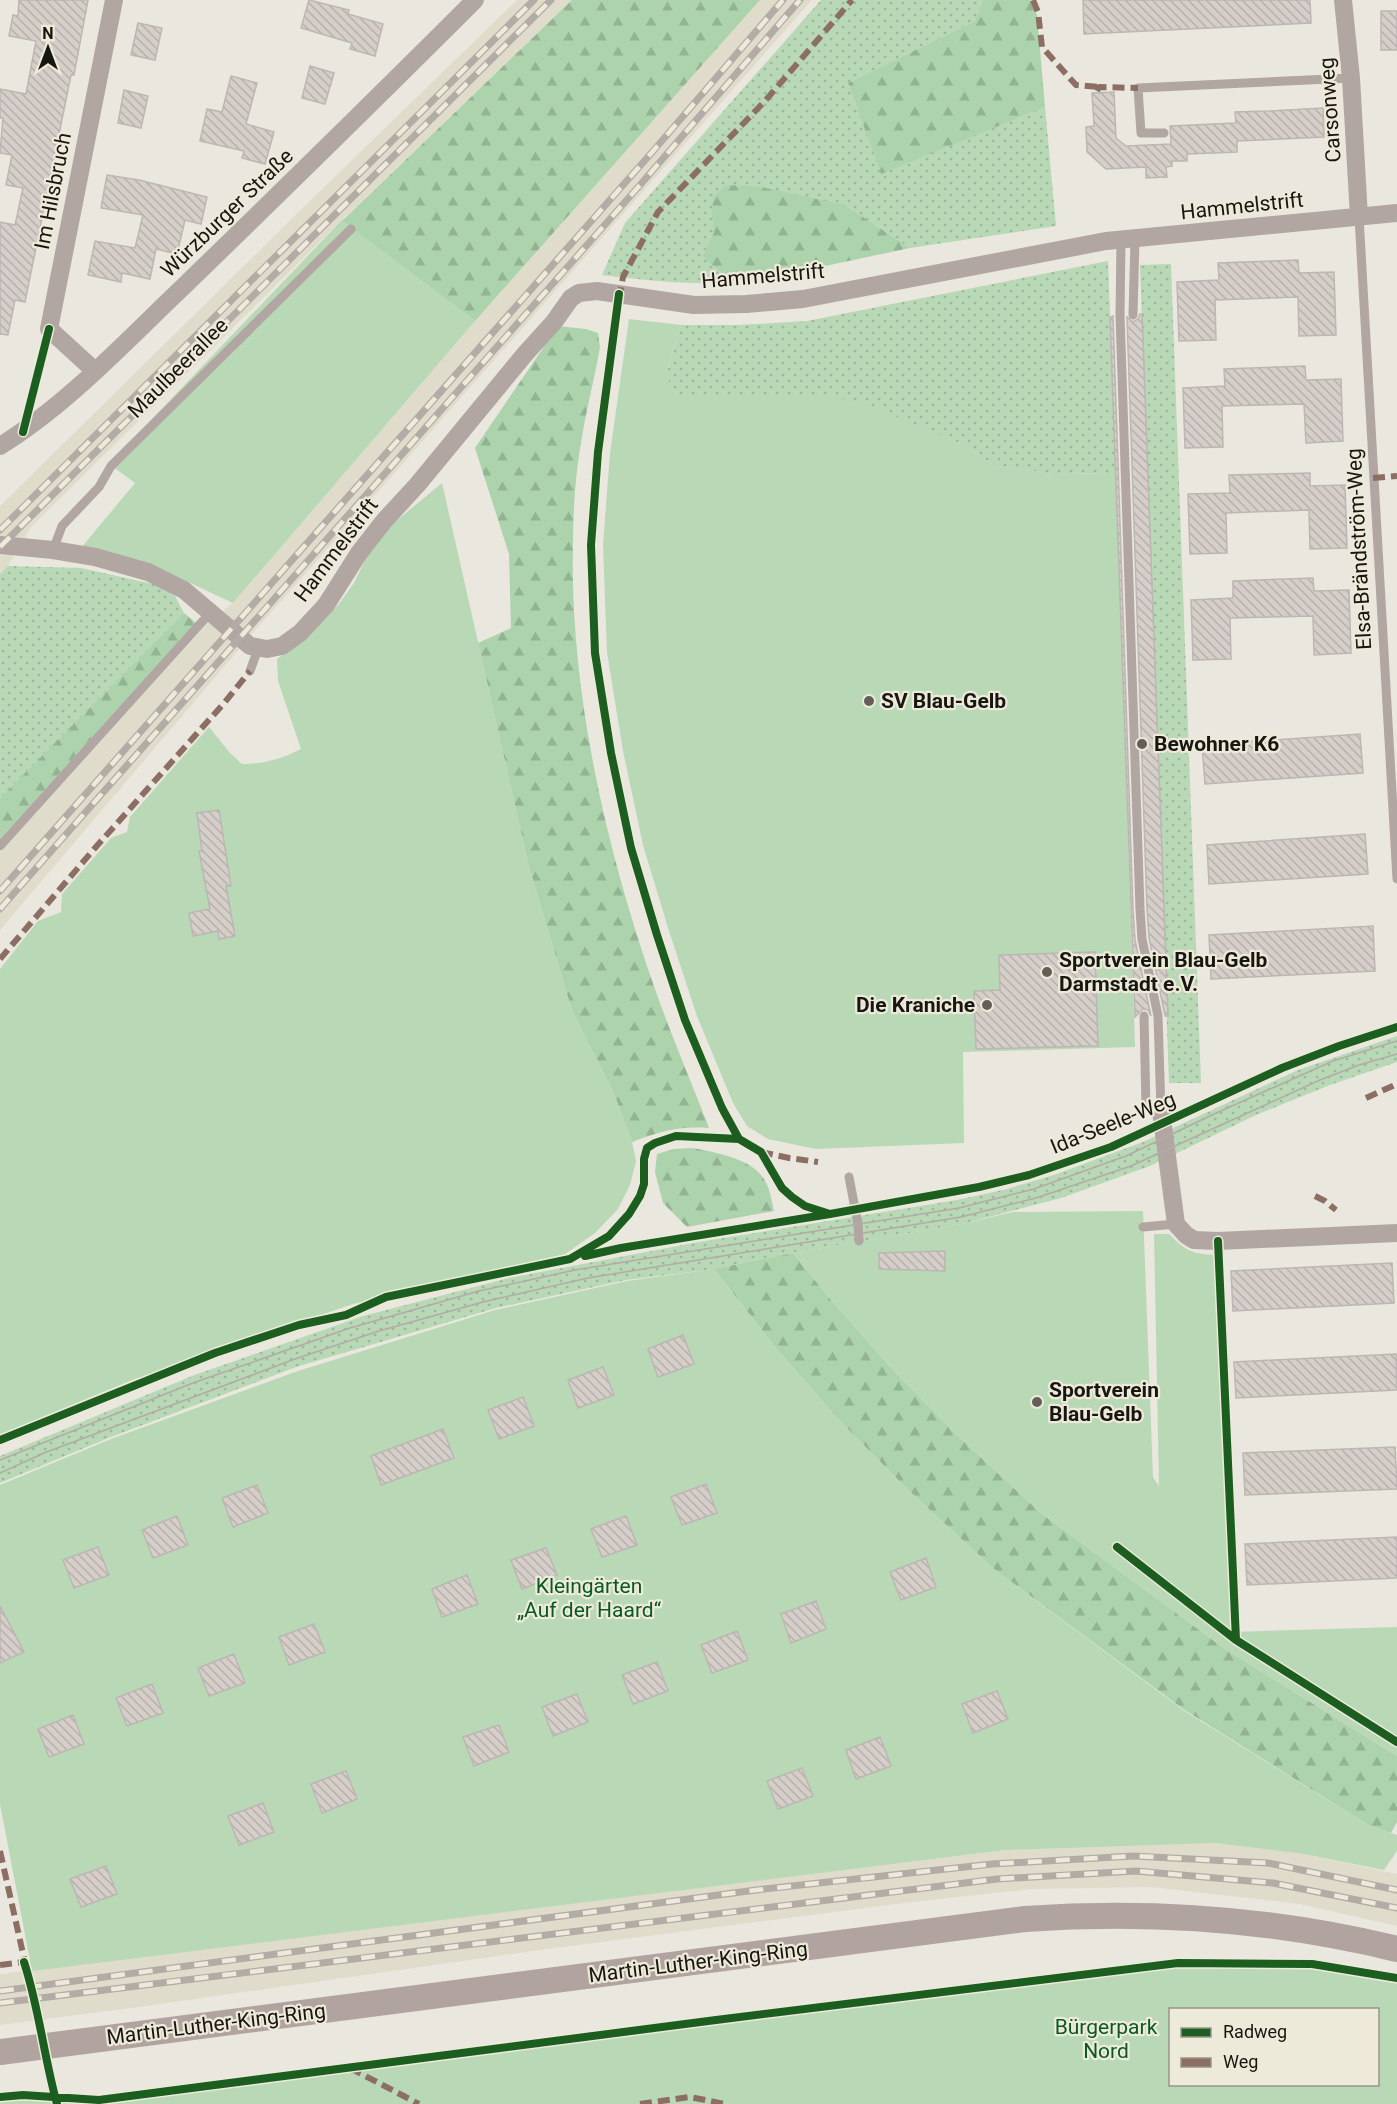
<svg xmlns="http://www.w3.org/2000/svg" width="1397" height="2104" viewBox="0 0 1397 2104" font-family="Roboto,sans-serif">
	<style>
		.built { fill: #e0dccb }
		.grass { fill: url(#grass-dots) }
		.forest { fill: url(#forest-firs) }
		.green { fill: #b8d8b6; fill-rule: evenodd }
		.building { fill: url(#building-back-hatch); stroke: #bbb7b2; stroke-width: 1.5 }
		.lines { fill: none; stroke-linecap: round; stroke-linejoin: round }
		.service { stroke: #b2a6a2; stroke-width: 9 }
		.minor { stroke: #b2a6a2; stroke-width: 18 }
		.secondary { stroke: #b1a4a0; stroke-width: 26 }
		.tram { stroke: #b2aba6; stroke-width: 1.5 }
		.rail-casing { stroke: #b2aba6; stroke-width: 7 }
		.rail { stroke: #eeeada; stroke-width: 4.5; stroke-dasharray: 14; stroke-linecap: butt }
		.quiet { stroke: #8d6e63; stroke-width: 6; stroke-dasharray: 12 6; stroke-linecap: butt }
		.cycleway-casing { stroke: #eeeada; stroke-width: 11 }
		.cycleway { stroke: #1b5e20; stroke-width: 8 }
		.poi-dot { fill: #625f59; stroke: #eeeada; stroke-width: 2 }
		.labels { text-anchor: middle; dominant-baseline: central; stroke-width: 4.5; stroke-linejoin: round; paint-order: stroke }
		.street-label { font-size: 21px; fill: #181611; stroke: #eeeada }
		.poi-label { font-size: 21px; font-weight: bold; fill: #181611; stroke: #eeeada; text-anchor: start }
		.park-label { font-size: 21px; fill: #055b20; stroke: #eeeada }
	</style>
	<defs>
		<pattern id="grass-dots" width="8" height="8" patternUnits="userSpaceOnUse" patternTransform="scale(1.5)"><rect width="8" height="8" fill="#b8d8b6"/><path d="M2 2h.1M6 6h.1" fill="none" stroke="#9db99b" stroke-width="1.8" stroke-linecap="round"/></pattern>
		<pattern id="forest-firs" width="22" height="20" patternUnits="userSpaceOnUse" patternTransform="scale(1.5)"><rect width="22" height="20" fill="#acd3ac"/><path d="M5 1l3.5 6h-7zM16 11l3.5 6h-7z" fill="#93b493"/></pattern>
		<pattern id="building-back-hatch" width="6" height="6" patternUnits="userSpaceOnUse" patternTransform="scale(1.5)"><rect width="6" height="6" fill="#d6cec9"/><path d="M-1 5l2 2M0 0l6 6M5-1l2 2" fill="none" stroke="#b7b0ac"/></pattern>
	</defs>
	<rect width="100%" height="100%" fill="#eae7de"/>
	<path class="built" d="M517,0H572L342,220L31,527L8,566L0,574V506L316,195Z
		M760,0H812L245,642L0,930V853L205,626L233,603L475,321Z
		M1215,1843L1304,1854L1397,1874V1926L1300,1904L1151,1887L1031,1889L912,1902L547,1949L146,2006L0,2025V1974L1005,1850Z"/>
	<path class="grass" d="M821,0H983L975,21L848,83L881,173L1045,107L1056,226L910,248L845,205L712,220L714,232L702,257L732,281C688,286 646,280 602,275L625,223Z
		M1108,261L1116,473L1052,474L996,466L957,442L830,395H671L667,371L681,325H740L807,321Z
		M1171,264L1201,1083H1169L1140,265Z
		M8,566L81,568L157,585L175,596L184,613L0,798V574Z
		M1397,1036V1062L1330,1085L1256,1115L1150,1166L1061,1198L962,1224L793,1253L714,1269L626,1280L496,1308L296,1367L111,1437L0,1483V1456L192,1376L363,1316L509,1278L699,1242L957,1200L1007,1189L1054,1175L1143,1142L1298,1070Z"/>
	<path class="forest" d="M572,0H760L475,321L342,221Z
		M983,0H1030L1037,15L1045,107L881,174L848,83L975,21Z
		M726,185L761,187L845,205L910,248L792,273L732,281L702,257L714,232L712,220L713,197Z
		M558,326L586,329L598,333L600,347C594,381 585,415 580,449C575,480 573,513 573,544C569,702 613,880 669,1027C682,1061 696,1094 709,1128C678,1126 662,1131 632,1142L613,1091L572,1011L529,867L478,643L511,628L509,554L475,448Z
		M184,613L196,623L0,839V798Z
		M691,1148C711,1151 748,1158 761,1175C770,1186 771,1198 774,1211L687,1227L663,1203L655,1172L657,1154L674,1149Z
		M793,1253L831,1300L893,1370L957,1435L1041,1513L1225,1649L1397,1756V1822L1391,1833L1370,1826L1183,1709L994,1569L906,1488L839,1420L775,1347L714,1269Z"/>
	<path class="green" d="M342,220L475,321L233,603L169,573L81,548L135,483L109,464Z
		M629,319L681,325L667,370L671,395H830L871,406L957,442L996,466L1052,474L1116,473L1135,1047L963,1052L964,1143L816,1149L768,1139L747,1126L733,1103L697,1016L669,931L643,845L623,751L607,652L603,545L610,453Z
		M442,483L529,867L572,1011L613,1091L632,1142L636,1161L630,1185L618,1209L595,1233L565,1254L353,1304L132,1380L0,1435V969L38,921L61,912L62,894L111,838L127,832L130,817L209,727L230,753L242,764C263,764 282,759 301,749L278,681L277,659L293,648L339,604L354,583L368,554L390,526Z
		M1143,1211L1153,1477L1159,1486L1154,1234H1169C1185,1250 1191,1254 1215,1255L1233,1632L1397,1627V1756L1225,1649L1041,1513L957,1435L893,1370L831,1300L793,1253L962,1224L1013,1212Z
		M714,1269L775,1347L839,1420L906,1488L994,1569L1183,1710L1370,1826L1397,1835V1851L1384,1870L1304,1854L1215,1843L1005,1850L32,1971L0,1804V1485L111,1439L298,1371L495,1310L627,1281Z
		M1246,1964L1307,1967L1397,1980V2104H0V2102L20,2100L108,2103L1123,1971L1185,1965ZM1170,2010H1378V2084H1170Z"/>
	<path class="building" d="M19,0H88L74,75H71L25,302L15,300L8,335L0,334V222L15,225L23,188L6,185L12,155L0,153L3,118H0V89L26,94L36,41L9,36L13,15L18,16Z
		M309,0L349,10L348,14L383,24L375,56L350,49L352,43L301,28Z
		M1083,0H1310L1311,23L1084,34Z
		M1381,11H1397V50H1381Z
		M138,23L162,28L155,60L131,55Z
		M310,66L334,73L325,104L302,98Z
		M231,76L257,83L246,124L274,132L265,164L242,158L244,151L200,141L207,109L222,112Z
		M124,90L148,96L141,128L118,123Z
		M1114,92L1116,138L1126,146L1171,144L1170,126L1236,123L1235,112L1268,111L1323,108L1324,137L1237,141V152L1187,154V161H1172V166L1166,167L1167,177L1146,178V167L1106,169L1087,152L1086,127L1094,126L1092,93Z
		M107,175L139,180L207,197L201,224L185,220L177,254L156,249L150,279L122,273L121,282L88,275L95,241L135,248L143,215L101,208Z
		M1298,260L1299,273L1334,272L1336,335L1299,336L1298,297L1215,300L1216,340L1179,341L1177,282L1219,280L1218,263Z
		M1140,314H1142L1168,1016H1165L1149,938L1147,909L1127,317L1133,322L1138,319Z
		M1113,316L1133,909L1135,940L1151,1016L1148,1010L1143,1009L1135,1017L1110,317Z
		M1305,366L1306,380L1341,379L1343,441L1306,443L1304,404L1222,406L1223,447L1185,448L1183,388L1225,386L1224,369Z
		M1310,473V486L1345,485L1347,548L1310,549L1309,510L1226,513L1227,553L1190,554L1188,494L1230,493L1229,475Z
		M1313,578L1314,591L1349,590L1351,653L1314,655L1313,616L1230,618L1231,659L1193,660L1191,600L1233,598V581Z
		M1360,734L1363,773L1205,784L1202,745Z
		M219,810L231,886H226L235,936L219,939L218,931L193,936L189,913L210,909L199,851H202L197,813Z
		M1365,834L1368,874L1209,884L1207,845Z
		M1373,926L1375,971L1211,979L1209,935Z
		M1095,952L1098,1046L976,1049L974,991L1000,990L999,955Z
		M945,1251V1271L879,1269V1253Z
		M1392,1263L1394,1303L1233,1311L1231,1271Z
		M683,1335L694,1364L658,1377L648,1349Z
		M1396,1354L1397,1390L1236,1398L1234,1362Z
		M603,1367L614,1395L578,1408L568,1380Z
		M523,1397L534,1426L499,1439L488,1410Z
		M443,1429L454,1458L381,1485L371,1456Z
		M1395,1447L1397,1489L1245,1495L1243,1453Z
		M706,1484L717,1513L682,1525L671,1497Z
		M257,1485L268,1513L233,1527L222,1498Z
		M177,1516L188,1545L153,1558L142,1530Z
		M626,1516L637,1545L602,1557L591,1529Z
		M1397,1537V1578L1247,1585L1245,1544Z
		M98,1547L109,1575L74,1588L63,1560Z
		M546,1548L557,1575L522,1589L511,1560Z
		M926,1558L936,1587L901,1600L890,1572Z
		M467,1575L478,1604L442,1617L432,1589Z
		M816,1601L826,1629L791,1643L781,1614Z
		M0,1606L24,1652L0,1663Z
		M314,1624L325,1652L289,1665L279,1637Z
		M737,1631L748,1660L712,1673L701,1645Z
		M234,1654L245,1683L209,1696L198,1668Z
		M657,1662L668,1691L633,1704L622,1675Z
		M152,1684L163,1713L127,1726L116,1698Z
		M997,1691L1008,1719L973,1733L962,1704Z
		M577,1694L588,1722L553,1736L542,1707Z
		M73,1715L84,1744L49,1757L38,1729Z
		M499,1725L509,1752L474,1766L463,1737Z
		M880,1737L891,1766L856,1779L846,1750Z
		M802,1768L813,1796L778,1809L767,1781Z
		M346,1771L357,1799L322,1813L311,1784Z
		M263,1803L274,1832L239,1845L228,1816Z
		M106,1866L117,1894L81,1907L70,1879Z"/>
	<g class="lines">
		<path class="service" d="M1164,133H1141L1138,88L1351,78
			M1359,217L1397,879
			M1121,240L1120,316L1140,909L1142,939L1158,1016L1161,1111
			M1133,315L1135,239
			M24,427L49,329
			M53,550L62,526L99,487L111,466L351,229
			M250,671L258,649
			M0,846L210,613
			M1144,1016L1146,1108
			M849,1177L858,1224L859,1241
			M1143,1227L1176,1224"/>
		<path class="minor" d="M1343,0L1351,78L1359,217
			M95,371L49,329L114,0
			M0,446C66,406 128,339 184,286C282,191 379,96 475,0
			M0,545L53,550L95,557L148,572L184,590L250,646L267,649L282,646L300,633L326,605L359,553L384,521L418,484L525,354L554,322L571,298L579,293L597,291L694,305L746,304L803,299L1106,241L1397,213
			M1161,1111L1176,1224L1186,1235L1194,1240L1218,1241L1397,1233"/>
		<path class="secondary" d="M0,2052L1025,1919C1151,1910 1274,1919 1397,1949"/>
		<path class="tram" d="M0,1460L193,1383L350,1328L479,1291L575,1270L959,1208L1034,1189L1126,1156L1214,1114L1333,1061L1397,1041
			M0,1473L44,1453L295,1359L379,1331L483,1302L588,1278L961,1217L1036,1198L1131,1166L1320,1080L1359,1065L1397,1054"/>
		<g class="rail-casing">
			<path id="rail" d="M0,530L534,0
				M0,547L551,0
				M0,891L654,150L783,0
				M0,909L640,185L800,0
				M0,1991L756,1890L992,1864L1133,1856L1268,1863L1397,1890
				M0,2003L997,1879L1136,1871L1273,1883L1397,1908"/>
		</g>
		<use href="#rail" class="rail"/>
		<path class="quiet" d="M1033,0L1038,12L1042,47L1076,85L1099,87
			M1097,91L1099,87L1138,88
			M619,299L623,277L658,212L765,101L852,0
			M1373,478L1397,476
			M0,959L95,848L225,702L250,671
			M1366,1098L1397,1084
			M761,1152L789,1158L818,1162
			M1315,1196L1325,1201L1336,1210
			M0,1851L26,1967
			M0,1965L24,1962
			M350,2068L419,2104
			M640,2104L690,2097L725,2104"/>
		<g class="cycleway-casing">
			<path id="cycleway" d="M619,294L598,452L591,545L595,653L611,753L631,848L657,935L685,1020L722,1108L739,1139
				M23,432L49,329
				M1218,1241L1236,1640
				M585,1256L621,1248L830,1214L979,1187L1029,1175L1111,1147L1282,1068L1339,1046L1397,1027
				M0,1440L215,1353L299,1325L346,1315L386,1297L570,1259L609,1236L629,1214L640,1196L644,1184V1159L647,1148L655,1143L676,1136L739,1139L761,1152L782,1188L792,1197L805,1206L830,1214
				M1117,1547L1236,1640L1397,1742
				M24,1962C39,2008 44,2057 57,2104
				M0,2097L23,2095L99,2100L716,2020L1178,1963L1312,1964L1397,1978"/>
		</g>
		<use href="#cycleway" class="cycleway"/>
	</g>
	<g class="poi-dot">
		<circle cx="869" cy="701" r="6"/>
		<circle cx="1142" cy="744" r="6"/>
		<circle cx="1047" cy="972" r="6"/>
		<circle cx="987" cy="1005" r="6"/>
		<circle cx="1037" cy="1402" r="6"/>
	</g>
	<g class="labels">
		<g class="street-label">
			<text transform="translate(1330 110) rotate(-94)">Carsonweg</text>
			<text transform="translate(53 191) rotate(-79)">Im Hilsbruch</text>
			<text transform="translate(1242 206) rotate(-6)">Hammelstrift</text>
			<text transform="translate(227 213) rotate(-44)">Würzburger Straße</text>
			<text transform="translate(763 276) rotate(-5)">Hammelstrift</text>
			<text transform="translate(178 368) rotate(-45)">Maulbeerallee</text>
			<text transform="translate(1359 549) rotate(-93)">Elsa-Brändström-Weg</text>
			<text transform="translate(336 550) rotate(-53)">Hammelstrift</text>
			<text transform="translate(1113 1123) rotate(-22)">Ida-Seele-Weg</text>
			<text transform="translate(698 1962) rotate(-7)">Martin-Luther-King-Ring</text>
			<text transform="translate(216 2024) rotate(-7)">Martin-Luther-King-Ring</text>
		</g>
		<g class="poi-label">
			<text x="881" y="701">SV Blau-Gelb</text>
			<text x="1154" y="744">Bewohner K6</text>
			<text x="1059" y="960">Sportverein Blau-Gelb<tspan x="1059" dy="24">Darmstadt e.V.</tspan></text>
			<text x="975" y="1005" text-anchor="end">Die Kraniche</text>
			<text x="1049" y="1390">Sportverein<tspan x="1049" dy="24">Blau-Gelb</tspan></text>
		</g>
		<g class="park-label">
			<text x="589" y="1586">Kleingärten<tspan x="589" dy="24">„Auf der Haard“</tspan></text>
			<text x="1106" y="2027">Bürgerpark<tspan x="1106" dy="24">Nord</tspan></text>
		</g>
	</g>
	<rect x="1169" y="2008" width="210" height="78" fill="#eeeada" stroke="#98958a" stroke-width="1.5"/>
	<rect x="1181" y="2028" width="30" height="9" fill="#1b5e20" stroke="#98958a" stroke-width="1.5"/>
	<text x="1223" y="2038" font-size="18" fill="#181611">Radweg</text>
	<rect x="1181" y="2058" width="30" height="9" fill="#8d6e63" stroke="#98958a" stroke-width="1.5"/>
	<text x="1223" y="2068" font-size="18" fill="#181611">Weg</text>
	<g transform="translate(48 48)" stroke="#eeeada" stroke-width="4.5" paint-order="stroke">
	<path d="M0-4.5L10 22L0 15L-10 22Z" fill="#181611"/>
	<text y="-9" font-size="16" font-weight="bold" text-anchor="middle" fill="#181611">N</text>
	</g>
</svg>
